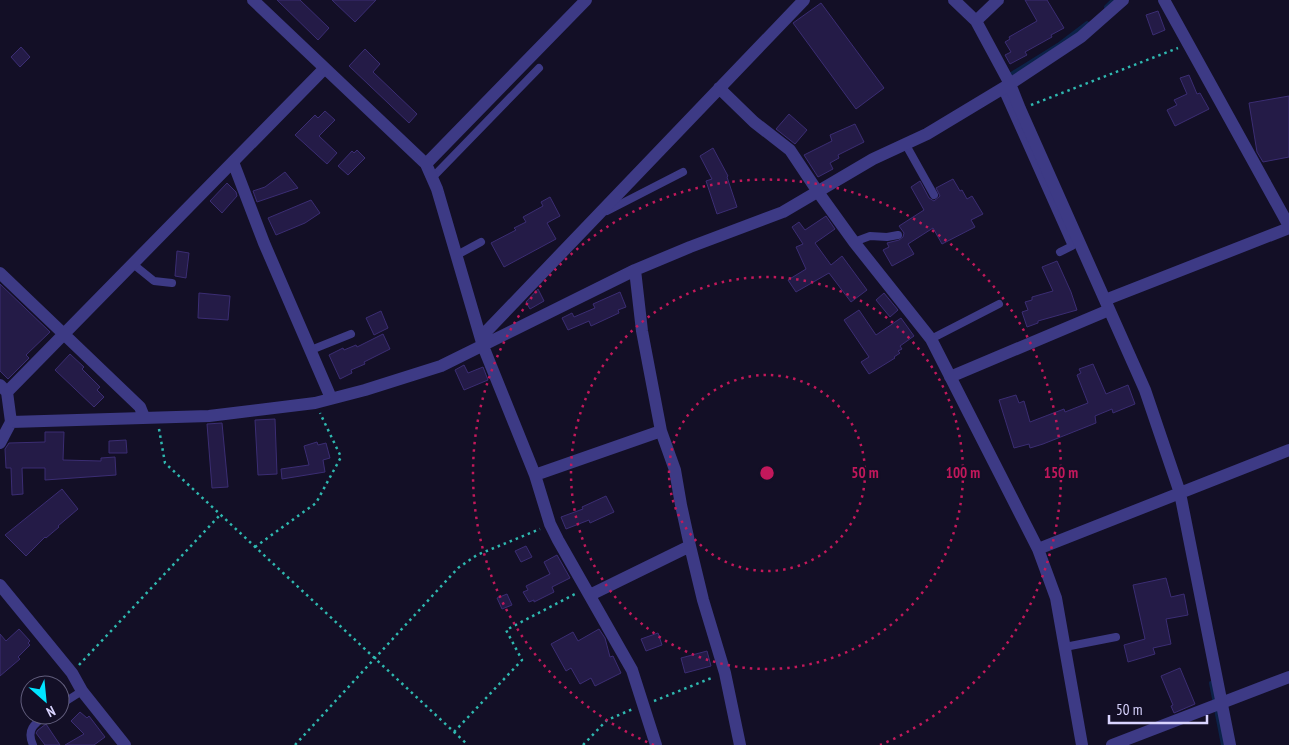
<svg xmlns="http://www.w3.org/2000/svg" width="1289" height="745" viewBox="0 0 1289 745" font-family="'PT Sans Narrow',sans-serif">
	<style>
		.lines { fill: none; stroke-linecap: round; stroke-linejoin: round }
		.stream { stroke: #0c2248; stroke-width: 4 }
		.building { fill: #241b47; stroke: #3b2d73 }
		.path { stroke: #2fb8b0; stroke-width: 2.5; stroke-dasharray: 2.5 4; stroke-linecap: butt }
		.lane { stroke: #3d3a85; stroke-width: 8 }
		.street { stroke: #3d3a85; stroke-width: 12 }
		.ring { fill: none; stroke: #c2185b; stroke-width: 2.5; stroke-dasharray: 2.5 5 }
		.centre { fill: #c2185b; stroke: #130f26; stroke-width: 2.5 }
		.ring-label { font-size: 15px; text-anchor: middle; font-weight: bold; fill: #c2185b; stroke: #130f26; stroke-width: 4; stroke-linejoin: round; paint-order: stroke }
	</style>
	<rect width="100%" height="100%" fill="#130f26"/>
	<g class="lines">
		<path class="stream" d="M1106,7L1113,0
			M1008,76L1058,45L1087,23
			M1211,683L1223,745"/>
	</g>
	<path class="building" d="M277,0H300L329,28L318,40Z
		M332,0H376L355,22Z
		M1025,0H1047L1064,28L1051,35L1052,37L1025,52L1027,55L1010,64L1005,55L1011,52L1005,42L1010,39L1009,37L1037,21Z
		M821,3L884,88L856,109L793,23Z
		M1158,11L1165,30L1153,35L1146,15Z
		M21,47L30,57L20,67L11,57Z
		M365,49L380,64L373,72L417,114L409,123L349,66Z
		M1189,75L1197,94L1200,93L1209,109L1175,126L1167,110L1177,105L1174,100L1187,94L1180,78Z
		M1289,96V157L1263,162L1257,152L1249,103Z
		M325,111L335,120L319,136L337,153L327,164L295,135L315,115L318,118Z
		M789,114L807,130L795,144L776,129Z
		M855,124L864,142L838,155L839,158L830,163L833,169L818,177L804,155L832,141L830,135Z
		M713,148L728,176L727,177L737,207L717,214L706,181L712,179L700,156Z
		M357,150L365,158L348,175L338,166L352,151L354,153Z
		M285,172L298,188L257,202L253,191L265,187Z
		M953,179L960,191L962,190L967,199L972,196L983,214L971,220L975,227L942,244L933,228L908,244L914,254L892,266L883,250L889,247L887,243L899,240L903,237L904,233L899,226L924,210L911,187L920,181L929,198L934,201L940,196L936,188Z
		M227,183L236,192L237,196L222,213L210,201Z
		M550,197L560,216L547,223L556,239L504,267L491,243L516,230L514,228L526,222L523,217L543,206L541,202Z
		M311,200L320,213L305,223L276,235L268,218Z
		M826,216L835,229L815,243L831,265L842,256L867,290L851,302L829,273L796,292L788,280L806,269L796,247L803,244L792,227L799,222L805,230Z
		M177,251L189,253L186,278L175,276Z
		M1057,261L1071,292L1077,310L1038,321V323L1027,327L1022,312L1028,310L1025,302L1032,300V297L1053,291L1042,267Z
		M0,284L50,332L26,355L29,358L8,379L0,371Z
		M538,289L544,301L530,309L526,302Z
		M620,292L626,307L618,310L619,313L591,326L589,321L568,330L562,318L572,313L574,317L595,308L593,304Z
		M199,293L230,296L228,320L198,318Z
		M884,293L898,310L890,317L876,300Z
		M859,310L876,335L901,318L914,336L900,346L902,349L898,351L900,353L894,357L895,358L869,374L861,362L869,357L844,320Z
		M381,311L388,328L374,335L366,318Z
		M383,334L390,349L364,362L365,364L351,370L352,373L340,379L329,355L343,348L344,350L356,345L357,347Z
		M70,354L84,367L82,369L100,387L97,390L104,397L94,407L55,370Z
		M1093,364L1106,394L1128,385L1135,404L1113,413L1112,409L1095,416L1096,423L1043,444L1030,448L1029,444L1014,448L999,400L1016,395L1019,403L1024,401L1030,422L1064,409L1065,412L1088,403L1077,375L1081,373L1079,369Z
		M464,365L468,373L483,367L488,380L464,390L455,370Z
		M275,419L277,474L258,475L255,420Z
		M222,423L228,487L212,488L207,424Z
		M45,432H64L63,460L101,461V458L115,457L116,475L45,480V468H22L23,494L12,495L11,468H6L5,449L9,443L45,442Z
		M126,440L127,453H109V441Z
		M317,442L318,445L326,443L330,458L323,460L325,472L282,479L281,469L309,465L304,446Z
		M62,489L78,509L58,526L59,527L46,538L45,537L26,556L5,535Z
		M606,496L614,512L590,523L589,520L566,529L561,517L583,509L582,507Z
		M526,546L532,557L521,562L515,551Z
		M557,555L570,578L552,587L554,592L534,602V600L529,602L523,592L528,590L526,586L550,574L544,562Z
		M1166,578L1171,597L1184,594L1188,615L1166,619L1171,644L1153,648L1155,654L1128,662L1124,645L1145,639L1133,585Z
		M507,594L512,605L502,609L497,598Z
		M19,629L30,641L28,643L30,645L18,657L20,659L0,676V634L6,641Z
		M599,629L605,638L610,657L613,656L621,673L595,686L591,678L580,684L571,668L566,671L551,644L573,632L578,641Z
		M658,633L662,645L646,651L641,639Z
		M707,651L711,666L685,673L681,658Z
		M1180,668L1195,704L1174,713L1171,706L1173,705L1161,676Z
		M80,712L87,718L89,716L105,737L94,745H65L84,734L71,721Z
		M46,724L60,745H45L36,733L38,730Z"/>
	<g class="lines">
		<path class="path" d="M1031,105L1178,48
			M159,429L165,463L468,745
			M255,547L316,503L341,457L320,413
			M79,665L220,515
			M654,701L714,677
			M454,732L522,660L506,630L575,594
			M295,745L458,568L477,555L540,529
			M583,745L607,720L633,709"/>
		<path class="lane" d="M1002,89L1072,246L1060,252
			M906,145L934,195
			M432,178L539,68
			M607,211L683,172
			M854,242L870,236L887,237L898,235
			M457,255L481,242
			M133,264L154,281L172,283
			M931,339L999,304
			M311,350L351,334
			M1065,647L1116,637
			M60,705L82,691
			M33,745C26,730 34,724 46,715"/>
		<path class="street" d="M253,0L426,164L586,0
			M954,0L976,21L1010,84L1020,109L1145,390L1180,493L1230,745
			M1164,0L1289,226
			M976,21L998,0
			M719,88L754,122L790,150L818,192L854,242L931,339L1038,549L1056,598L1082,745
			M233,162L264,243L331,398
			M426,164L437,189L483,346L535,475L550,524L558,540L632,670L656,745
			M635,270L642,331L661,431L675,470L681,505L690,546L703,600L725,673L740,745
			M0,273L140,407L144,417
			M1105,300L1289,228
			M481,337L804,0
			M950,377L1109,310
			M0,385L7,392L11,422L209,416L315,403L365,390L441,366L635,270L690,247L783,212L873,159L927,134L1010,84L1081,37L1123,0
			M7,392L324,69
			M0,443L11,422
			M535,475L661,431
			M1038,549L1289,450
			M0,585L72,673L82,691L125,745
			M590,595L690,546
			M1112,745L1289,677"/>
	</g>
	<g class="ring">
		<circle cx="767" cy="473" r="98"/>
		<circle cx="767" cy="473" r="196"/>
		<path d="M654 745A294 294 0 1 1 880 745"/>
	</g>
	<circle cx="767" cy="473" r="8" class="centre"/>
	<g class="ring-label">
		<text x="865" y="478">50 m</text>
		<text x="963" y="478">100 m</text>
		<text x="1061" y="478">150 m</text>
	</g>
	<g transform="translate(45 700) rotate(153)"><circle r="24" fill="#130f26" stroke="#625e7d"/>
	<path d="M0-4L9 19L0 12L-9 19Z" fill="#00e5ff"/>
	<text y="-8" font-size="14" font-weight="bold" text-anchor="middle" fill="#d9d4ff">N</text>
	</g>
	<path d="M1109 715v8h98v-8" fill="none" stroke="#d9d4ff" stroke-width="2.5"/>
	<text x="1116" y="715" font-size="15" fill="#d9d4ff" stroke="#130f26" stroke-width="4" paint-order="stroke">50 m</text>
</svg>
